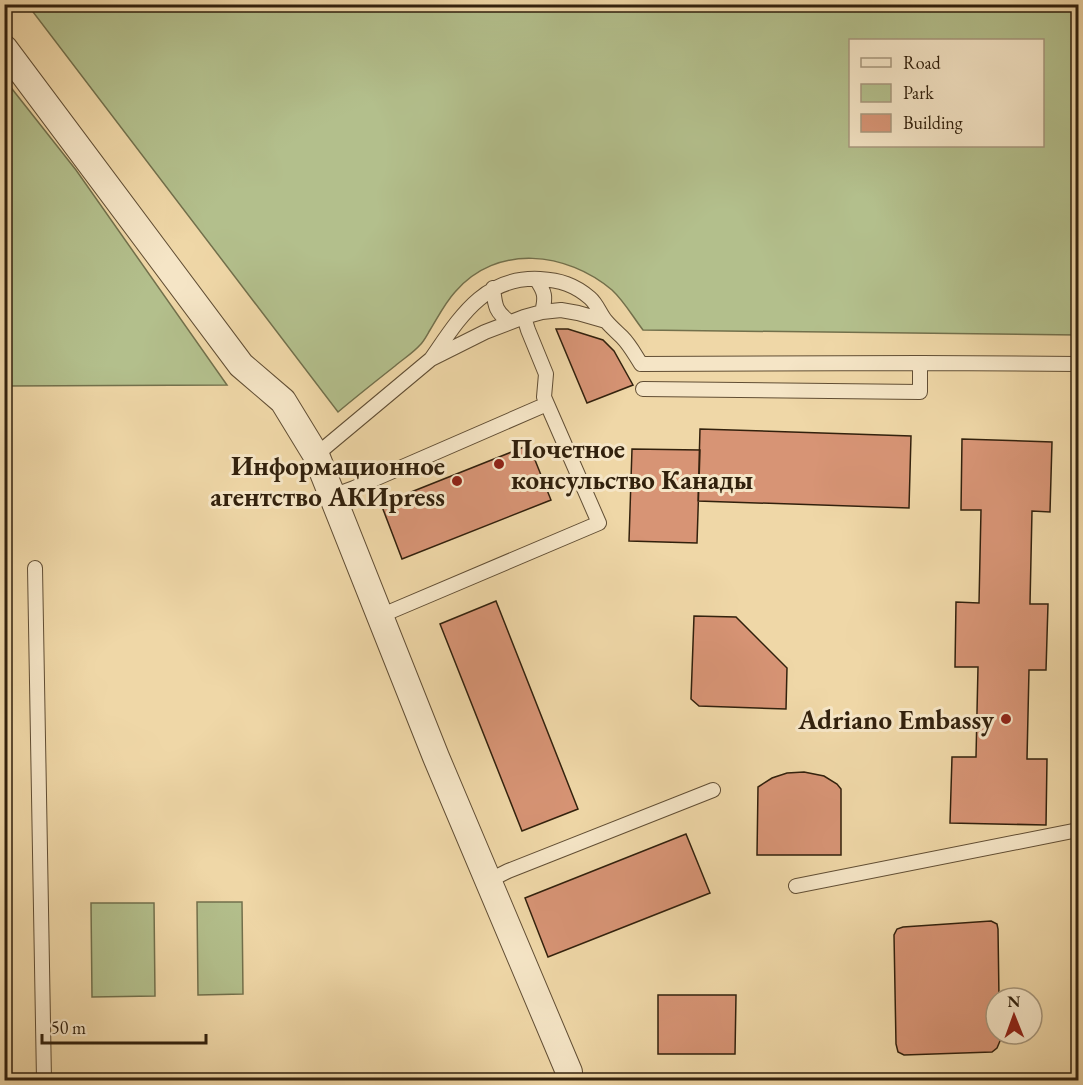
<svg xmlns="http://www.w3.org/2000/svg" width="1083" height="1085" viewBox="0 0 1083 1085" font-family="'EB Garamond',serif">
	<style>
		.green { fill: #b3bf8c; stroke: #72704c; stroke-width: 1.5; fill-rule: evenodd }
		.building { fill: #d79475; stroke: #32210d; stroke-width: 1.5 }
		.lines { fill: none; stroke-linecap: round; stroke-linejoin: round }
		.lane-casing { stroke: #614e34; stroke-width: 16 }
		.street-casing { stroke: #614e34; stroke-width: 28 }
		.lane { stroke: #f5e5c6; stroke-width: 14 }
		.street { stroke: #f5e5c6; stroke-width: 26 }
		.poi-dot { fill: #8f2418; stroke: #f5e5c6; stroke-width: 2 }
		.labels { text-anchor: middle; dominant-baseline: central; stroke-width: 6; stroke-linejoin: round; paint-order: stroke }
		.poi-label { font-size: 27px; font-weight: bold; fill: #32210d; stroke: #f5e5c6; text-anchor: end }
	</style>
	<rect width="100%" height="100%" fill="#efd7a7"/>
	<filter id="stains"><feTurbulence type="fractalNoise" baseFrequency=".00333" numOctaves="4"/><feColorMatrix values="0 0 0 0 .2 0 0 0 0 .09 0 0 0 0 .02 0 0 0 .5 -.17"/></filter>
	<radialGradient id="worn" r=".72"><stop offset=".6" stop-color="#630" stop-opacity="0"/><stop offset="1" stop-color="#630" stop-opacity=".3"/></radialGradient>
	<path class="green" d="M142,4L1078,5V335L643,330C633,317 624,301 612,290C567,252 497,243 455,292C445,303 438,317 430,330C427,335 424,341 420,345C413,353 403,359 395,366C376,381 357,396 338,412L30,8ZM850,40H1042V146H850Z
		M5,80L76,170L227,385L5,386Z
		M197,902H242L243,994L198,995Z
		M91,903H154L155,996L92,997Z"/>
	<path class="building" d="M556,329H568L603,340L614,351L633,385L587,403Z
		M700,429L911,436L909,508L698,501Z
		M962,439L1052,442L1050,512L1032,511L1030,604H1048L1046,670H1029L1027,759H1047L1046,825L950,823L952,757H976L978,667H955L956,602L979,603L981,510H961Z
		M529,445L551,500L402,559L381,504Z
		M632,449L700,450L697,543L629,541Z
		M496,601L578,809L522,831L440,624Z
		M694,616L736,617L787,668L786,709L699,706L691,699Z
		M804,772L824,776L837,784L841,789V855H757L758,787L772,778L787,773Z
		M686,834L710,893L548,957L525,898Z
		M991,921L997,924L998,929L999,998H996V1034H999L1000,1041L997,1048L992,1052L904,1055L898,1052L896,1044L894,935L897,929L903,927Z
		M658,995H736L735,1054H658Z"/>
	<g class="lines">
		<g class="lane-casing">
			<path id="lane" d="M536,279C545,292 546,297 542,312
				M493,288C495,305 495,312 510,322
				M431,359C459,319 483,276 540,279C560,280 575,285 590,298C597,304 600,314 606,321C611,327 617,332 622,337C630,345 635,355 641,364L920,363L1078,364
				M643,389L920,392V363
				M316,455L431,359L485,332L524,317L542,312L561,310L578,313L606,321
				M332,496L354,488L547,404
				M35,568L44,1080
				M380,616L599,523L544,397L546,374L528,330L524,317
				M488,881L508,871L713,790
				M796,886L1078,830"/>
		</g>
		<g class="street-casing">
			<path id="street" d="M4,48L241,365L283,401L316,455L436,757L569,1072L568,1080"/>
		</g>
		<use href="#lane" class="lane"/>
		<use href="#street" class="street"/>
	</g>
	<g class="poi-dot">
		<circle cx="499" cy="464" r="6"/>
		<circle cx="457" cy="481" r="6"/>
		<circle cx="1006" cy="719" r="6"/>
	</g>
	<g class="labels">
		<g class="poi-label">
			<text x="511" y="448" text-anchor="start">Почетное<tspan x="511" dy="31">консульство Канады</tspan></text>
			<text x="445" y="465">Информационное<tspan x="445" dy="31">агентство АКИpress</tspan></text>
			<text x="994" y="719">Adriano Embassy</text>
		</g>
	</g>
	<rect width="1083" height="1085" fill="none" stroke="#efd7a7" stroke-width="24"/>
	<rect x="6" y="6" width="1071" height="1073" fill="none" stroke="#32210d" stroke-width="3"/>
	<rect x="12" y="12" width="1059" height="1061" fill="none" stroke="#32210d" stroke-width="1.5"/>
	<rect x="849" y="39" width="195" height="108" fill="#f5e5c6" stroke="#a7977c" stroke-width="1.5"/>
	<rect x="861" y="58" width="30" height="9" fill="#f5e5c6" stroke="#a7977c" stroke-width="1.5"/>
	<text x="903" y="69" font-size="18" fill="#32210d">Road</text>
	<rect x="861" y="84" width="30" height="18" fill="#b3bf8c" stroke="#a7977c" stroke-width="1.5"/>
	<text x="903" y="99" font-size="18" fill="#32210d">Park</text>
	<rect x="861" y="114" width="30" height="18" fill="#d79475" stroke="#a7977c" stroke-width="1.5"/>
	<text x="903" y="129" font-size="18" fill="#32210d">Building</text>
	<g transform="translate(1014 1016) rotate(359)"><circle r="28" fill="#f5e5c6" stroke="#a7977c" stroke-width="1.5"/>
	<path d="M0-4.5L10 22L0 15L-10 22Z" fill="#8f2418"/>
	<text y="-9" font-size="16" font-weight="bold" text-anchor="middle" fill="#32210d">N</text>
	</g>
	<path d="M42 1034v9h164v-9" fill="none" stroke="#32210d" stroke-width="3"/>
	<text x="51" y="1034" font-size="18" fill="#32210d" stroke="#f5e5c6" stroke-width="4.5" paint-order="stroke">50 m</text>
	<rect width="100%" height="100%" filter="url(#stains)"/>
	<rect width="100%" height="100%" fill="url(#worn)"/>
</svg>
